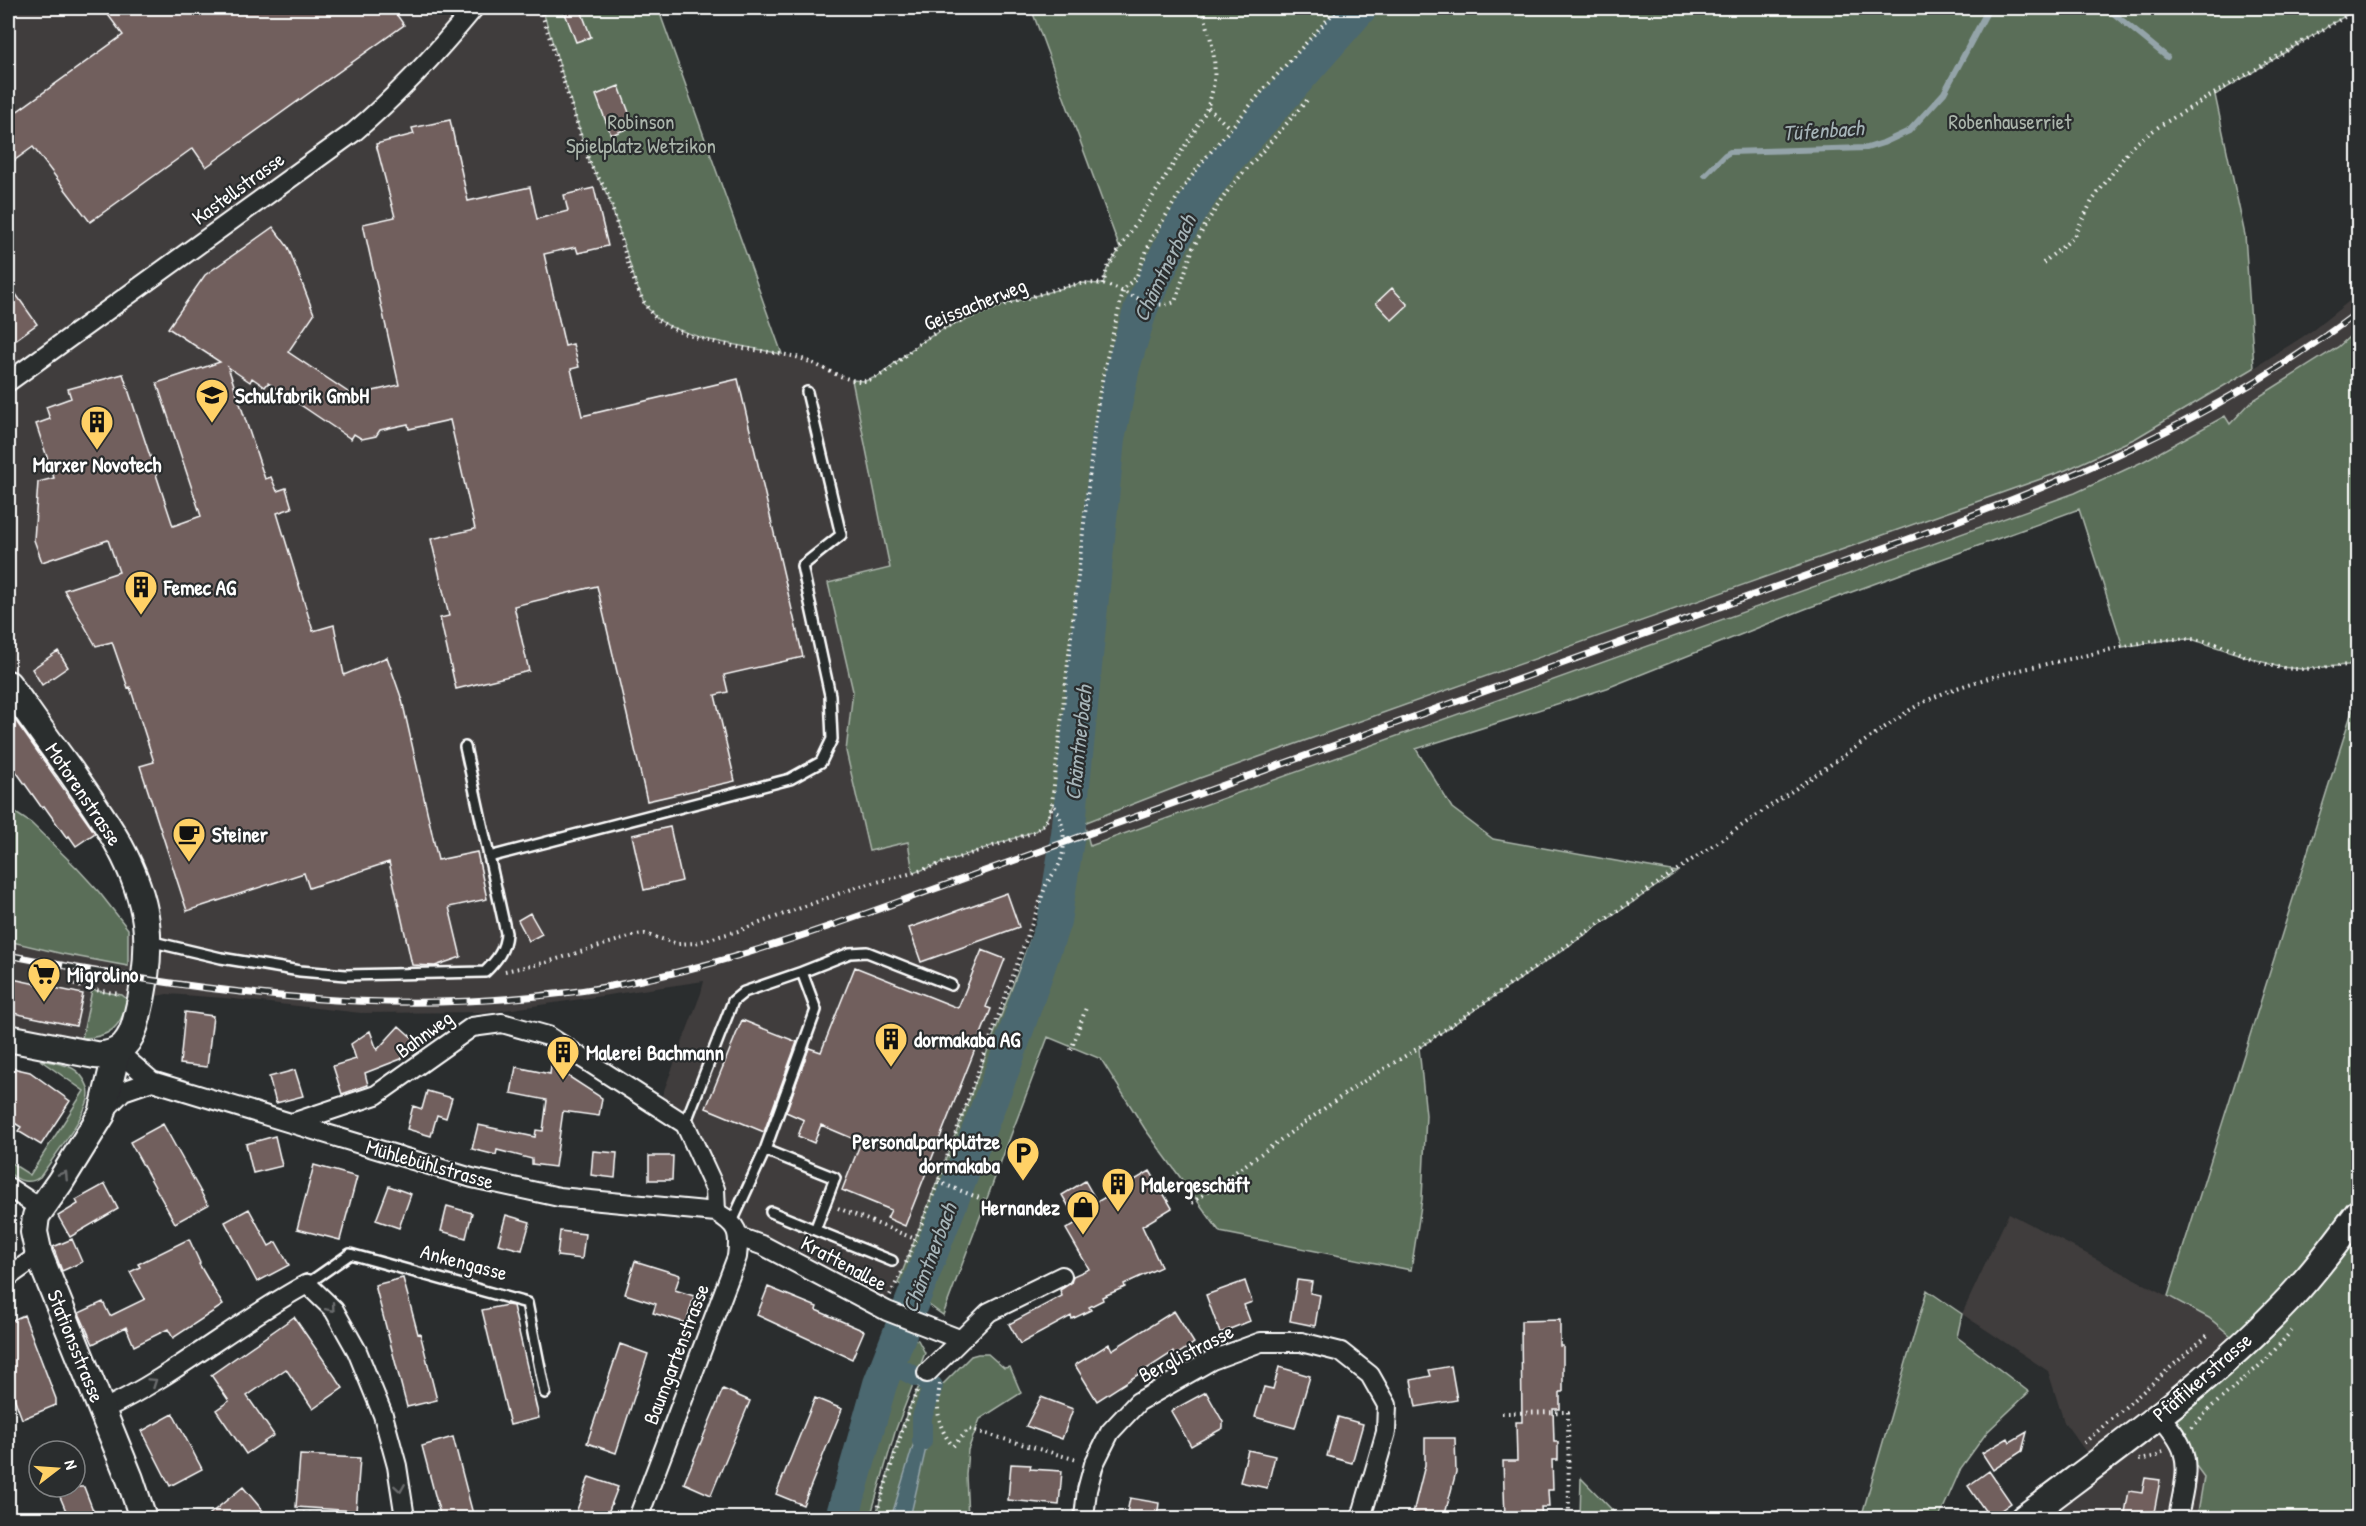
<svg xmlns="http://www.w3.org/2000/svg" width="2366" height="1526" viewBox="0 0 2366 1526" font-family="'Patrick Hand',sans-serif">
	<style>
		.built { fill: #3f3c3c }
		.green { fill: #5a6e59; stroke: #acb6ac; stroke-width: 1.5 }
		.water { fill: #4c6870; stroke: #94a4a9; stroke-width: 1.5 }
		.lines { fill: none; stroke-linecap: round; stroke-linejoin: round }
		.stream { stroke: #94a4a9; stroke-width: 6 }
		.canal { stroke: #4c6870; stroke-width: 20 }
		.river { stroke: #4c6870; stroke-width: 34 }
		.building { fill: #715e5d; stroke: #fff; stroke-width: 1.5 }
		.lane-casing { stroke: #fff; stroke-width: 14 }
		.street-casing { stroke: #fff; stroke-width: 22 }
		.secondary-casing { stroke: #fff; stroke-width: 30 }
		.path { stroke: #fff; stroke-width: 4; stroke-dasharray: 1.5 4.5; stroke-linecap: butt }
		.lane { stroke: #2a2d2e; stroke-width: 9 }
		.street { stroke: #2a2d2e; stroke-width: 18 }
		.secondary { stroke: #2a2d2e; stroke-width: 26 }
		.rail-casing { stroke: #fff; stroke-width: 7 }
		.rail { stroke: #2a2d2e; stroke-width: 4.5; stroke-dasharray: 14; stroke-linecap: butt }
		.oneway { stroke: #6a6c6d }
		.labels { text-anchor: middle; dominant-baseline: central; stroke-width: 4.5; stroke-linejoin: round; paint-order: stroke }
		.park-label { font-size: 21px; fill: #acb6ac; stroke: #2a2d2e }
		.street-label { font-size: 21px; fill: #fff; stroke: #2a2d2e }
		.poi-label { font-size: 21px; font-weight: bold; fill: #fff; stroke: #2a2d2e; text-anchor: start }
		.water-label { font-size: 22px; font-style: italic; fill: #a6b4b8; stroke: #2a2d2e }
	</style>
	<rect width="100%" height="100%" fill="#2a2d2e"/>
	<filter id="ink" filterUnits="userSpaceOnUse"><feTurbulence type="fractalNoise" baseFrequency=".0167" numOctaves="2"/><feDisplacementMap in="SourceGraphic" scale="12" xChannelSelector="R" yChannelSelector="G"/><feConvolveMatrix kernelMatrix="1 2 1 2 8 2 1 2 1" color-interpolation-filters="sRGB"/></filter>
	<g filter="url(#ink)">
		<path class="built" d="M8,8H542L590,164L608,196L637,286L645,305L657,319L671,327L705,339L804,358L852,380L891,568L828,583L853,691L846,751L869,851L908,842L913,872L1035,831L1045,823L1052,803L1060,814L1063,828L1061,860L1046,885L938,1182L898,1283L881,1308L764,1246L732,1222L685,1124L658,1106L701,993L704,981L492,1012L361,1013L224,998L167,994L119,1004L108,1026L75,1046L8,1031V808L99,892L132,935L147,940L142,905L8,684Z
			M2358,294V329L2338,347L2252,401L2230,424L2225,416L2142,462L2075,493L1090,847L1084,823L1200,778L2066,470L2136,438L2254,368L2313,330Z
			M2009,1213L2209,1318L2242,1345L2159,1415L2204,1477L2197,1518H2024L2095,1464L2064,1422L2048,1371L1962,1314Z"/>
		<path class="green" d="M542,8H658L782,354L705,339L671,327L657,319L645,305L637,286L608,196L590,164Z
			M1031,8H2358L2215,95L2245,235L2254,368L2136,438L2066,470L1200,778L1084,823L1090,846L2075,493L2142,462L2225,416L2230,424L2252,401L2338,347L2358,329V664L2302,669L2279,667L2191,639L2167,640L2123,647L2079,509L1805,609L1607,688L1416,749L1452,808L1493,839L1677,872L1419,1048L1426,1115L1422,1199L1411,1270L1220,1232L1145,1129L1101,1059L1048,1037L943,1315L898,1283L1061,860C1063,840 1065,821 1053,804L1045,823L1035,831L913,873L908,842L869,851L846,751L853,691L828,583L890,568L852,380L865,381L879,376L918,344L943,329L1009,303L1081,283L1103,284L1107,269L1120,249Z
			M2358,692V1248L2355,1253L2358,1255V1518H2197L2204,1477L2159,1415L2242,1345L2209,1318L2168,1296Z
			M8,808L31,823L77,868L99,892L128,929V966L63,954L8,941Z
			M92,990L122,995L128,1000C121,1027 110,1038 82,1038Z
			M40,1060C50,1062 62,1063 72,1068C80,1072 89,1084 89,1094C88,1114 52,1159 40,1177C29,1185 19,1181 9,1173L8,1161L30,1175L84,1091Z
			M1927,1290L1962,1314L1957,1337L2029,1392L1987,1432L1961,1468L1939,1518H1861Z
			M900,1334L918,1340L925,1353L896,1429L870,1518H842L880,1384Z
			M978,1354H988L1004,1368L1010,1367L1021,1393L980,1419L968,1450L966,1475L968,1518H875C889,1474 901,1412 927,1373L942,1385L971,1356Z
			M1581,1478L1620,1518H1580Z"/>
		<path class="water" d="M915,1439L927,1444L910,1518H891Z"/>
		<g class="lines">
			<path class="stream" d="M2107,8L2167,57
				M1705,175L1725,155L1730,152L1867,148L1883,143L1909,131L1944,93L1989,8"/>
			<path class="canal" d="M889,1362L916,1377
				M922,1441V1417L933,1386L927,1383"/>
			<path class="river" d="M842,1518L880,1384L1007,1058L1054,921L1068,834L1108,439L1123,367L1141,308L1174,239L1201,194L1222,165L1360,8"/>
		</g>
		<path class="building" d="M103,8H392L404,25L206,167L193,148L90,222L33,147L8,165V118L123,35Z
			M563,8H580L591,37L576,42Z
			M619,86L634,126L611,135L596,95Z
			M450,120L468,201L530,187L537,219L568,211L564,195L594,188L608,246L578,253L576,247L544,254L565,346L573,344L579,367L571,369L582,416L738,379L803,657L724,675L728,692L715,695L735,781L647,801L597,586L514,606L529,671L456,689L440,618L449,616L431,539L475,529L450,420L409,429L408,424L380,430L376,436L362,439L354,434L351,439L268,383L265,387L252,378L250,382L228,367L265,479L271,477L277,491L286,488L292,508L277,513L313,631L334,625L344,675L387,657L402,700L438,860L477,852L487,899L449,907L461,957L435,966L412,965L389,862L309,888L304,873L187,911L140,766L154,762L130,687L128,688L112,642L96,646L64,590L119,572L108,540L42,562L34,540L38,482L54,478L36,424L50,419L46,407L71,398L68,389L123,374L173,526L201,516L157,383L220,362L168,328L205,275L273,227L288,247L314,314L288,352L363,402L369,392L399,385L363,224L395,217L376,144L414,134L412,128Z
			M8,283L37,324L8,345Z
			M1392,288L1408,305L1392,320L1376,303Z
			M58,651L68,667L42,685L32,669Z
			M8,710L95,833L76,846L69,836L67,838L44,806L42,808L8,760Z
			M670,827L682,881L644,890L632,835Z
			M1007,893L1019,927L921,962L909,928Z
			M530,913L542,934L529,941L518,920Z
			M982,950L1005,959L986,1007L991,1009L905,1226L887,1218L891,1210L842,1190L861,1142L821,1125L814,1143L798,1136L804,1120L786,1112L809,1048L821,1052L855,967L958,1008Z
			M8,978L83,994L76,1026L8,1012Z
			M185,1012L213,1016L207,1067L180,1064Z
			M742,1020L797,1042L764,1132L706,1108Z
			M399,1026L417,1042L401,1059L365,1073L368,1085L342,1094L333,1066L356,1059L351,1044L370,1031L377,1050Z
			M551,1065L602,1098L599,1116L563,1111L555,1167L532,1164V1159L497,1150L496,1155L472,1149L478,1125L535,1137L536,1130L543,1131L547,1100L511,1093L516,1067L550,1074Z
			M8,1067L30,1072L70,1101L41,1145L18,1131L21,1127L8,1119Z
			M295,1070L303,1096L276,1103L269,1077Z
			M427,1091L452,1098L446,1118L437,1115L431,1136L407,1129L413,1106L422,1109Z
			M163,1124L208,1205L175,1223L130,1142Z
			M275,1136L282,1166L253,1173L246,1144Z
			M593,1151L617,1153L615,1178L591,1175Z
			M649,1156H673L672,1180H649Z
			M314,1165L357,1177L340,1240L297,1229Z
			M1150,1171L1172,1208L1142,1226L1161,1267L1124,1284L1125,1287L1102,1297L1103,1300L1089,1307L1091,1310L1072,1319L1071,1316L1020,1344L1009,1324L1062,1296L1060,1290L1071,1283L1073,1276L1089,1269L1066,1229L1078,1222L1062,1195L1085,1181L1097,1202Z
			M105,1184L118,1209L70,1237L58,1216L78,1204L76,1200Z
			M389,1186L411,1194L399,1228L376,1220Z
			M447,1206L472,1213L466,1238L441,1231Z
			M249,1209L269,1246L276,1242L289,1265L257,1282L225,1222Z
			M506,1215L530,1222L522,1250L498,1244Z
			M560,1231L585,1234L582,1259L557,1256Z
			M72,1239L82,1262L62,1271L53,1247Z
			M189,1239L200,1263L199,1264L223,1305L173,1338L168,1329L134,1346L126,1327L93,1344L79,1313L103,1302L110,1316L145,1299L130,1272L140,1267L138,1264Z
			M635,1261L680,1275L675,1290L694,1296L686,1323L653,1313L656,1304L625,1294Z
			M403,1278L418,1334L420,1333L437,1400L407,1407L375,1285Z
			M1297,1280L1312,1282L1310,1293L1320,1295L1315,1326L1290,1321Z
			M1245,1281L1252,1302L1244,1305L1250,1321L1220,1333L1206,1295Z
			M768,1287L817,1307L816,1310L864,1331L852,1359L757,1315Z
			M507,1305L513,1306L539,1418L510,1425L482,1310Z
			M1174,1311L1194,1343L1175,1356L1173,1352L1097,1401L1075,1365L1109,1344L1112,1350Z
			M24,1315L56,1399V1405L22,1419L8,1381V1322Z
			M294,1317L343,1388L313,1409L286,1369L247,1396L274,1435L246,1454L216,1410L229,1401L211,1375Z
			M1560,1320V1346H1563V1392H1560V1409H1553L1554,1442H1558V1460H1552L1553,1490H1548L1549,1507H1541L1542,1518H1505L1503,1461H1517L1516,1422H1522L1521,1321Z
			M620,1344L648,1354L616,1453L587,1443Z
			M1451,1366L1457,1400L1416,1407L1411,1380L1431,1376L1429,1370Z
			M1279,1367L1310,1376L1295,1428L1255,1417L1264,1387L1273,1389Z
			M723,1389L750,1401L711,1495L684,1483Z
			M1206,1392L1223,1422V1428L1191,1446L1171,1411Z
			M1041,1397L1073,1409L1062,1439L1026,1426Z
			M815,1398L842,1409L803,1505L776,1494Z
			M173,1414L202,1469L170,1486L142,1431Z
			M1338,1417L1363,1424L1352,1463L1327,1456Z
			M2027,1432L2022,1451L1993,1470L1982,1453L2008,1438L2010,1442Z
			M453,1437L469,1499L474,1518H441L422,1446Z
			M1425,1438H1455L1456,1472L1444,1518H1434L1413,1513L1425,1465Z
			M1248,1450L1275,1456L1267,1488L1240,1482Z
			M300,1455L360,1458L356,1511L296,1507Z
			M1011,1464L1031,1465L1030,1469L1062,1471L1059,1505L1008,1500Z
			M1989,1471L2011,1503L1990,1518L1968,1486Z
			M589,1477L618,1487L606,1518H574Z
			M2145,1478L2160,1480L2153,1518H2124L2129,1491L2142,1493Z
			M70,1487H84L96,1518H69L58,1492Z
			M243,1487L269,1518H205Z
			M1130,1498L1159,1503L1157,1518H1126Z"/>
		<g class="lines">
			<g class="lane-casing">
				<path id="lane" d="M489,857L790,779L821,762L832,739L830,695L802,566L841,535L807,392
					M149,941L221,958L300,971L346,975L485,972C497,960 505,950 506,933L465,747
					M685,1124L733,1001L744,992L802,972
					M765,1150L835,1178L815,1230L892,1261
					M771,1212L815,1230
					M732,1222L765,1150L816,1010L802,972L850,953L867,952L951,985
					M307,1284L350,1254L527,1303L545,1393"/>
			</g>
			<g class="street-casing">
				<path id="street" d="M8,382L354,132C399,94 437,53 474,8
					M117,1051L152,1081L472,1178L559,1197L716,1212C738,1225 740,1232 737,1257L638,1518
					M104,1111L123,1091L152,1081
					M292,1123L376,1095L472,1027L502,1023L548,1036L685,1124L715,1189L716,1212
					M8,1187L40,1208
					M739,1237L764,1246L887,1311L959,1339
					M8,1277L39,1255
					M927,1373L989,1312L1062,1276
					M102,1410C175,1376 236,1322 307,1284L334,1310L357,1351L383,1415L397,1466L405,1518
					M2159,1415C2168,1426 2179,1438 2183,1451C2190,1472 2181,1498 2178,1518
					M1084,1518L1087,1490L1094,1464L1110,1432L1138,1402L1212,1360L1261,1342H1301L1341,1352L1370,1375L1387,1405L1386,1432L1361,1518"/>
			</g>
			<g class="secondary-casing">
				<path id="secondary" d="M8,684C28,712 48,741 69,769C102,816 138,864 146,922C150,955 145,986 137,1017C132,1040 121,1057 95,1055L8,1038
					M117,1051L102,1114L60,1182L36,1216L34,1232L39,1255L130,1479L143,1518
					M2024,1518C2115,1449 2211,1382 2290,1298C2314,1272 2337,1242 2358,1213"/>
			</g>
			<path class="path" d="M540,8C551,42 562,76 573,111C579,128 583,146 590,163C595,175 605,185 609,198C620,230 633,299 657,319C687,343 755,349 792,356C814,360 843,383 864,381C883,379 901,358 916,346C944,323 992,308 1027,298C1051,291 1077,280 1102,284C1126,289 1151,312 1175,302L1193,248L1207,222L1229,189L1309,98
				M1208,108L1230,128
				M2043,263L2073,238L2092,201L2132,146L2161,125L2358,9
				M1103,285L1107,269L1200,122C1223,81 1215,50 1202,8
				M505,971L544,963L636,935L645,934L678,944L695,943L738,931L857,887L913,873L1029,834C1044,828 1050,818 1052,803L1097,409C1103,369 1114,331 1123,292L1126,286L1136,278L1151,240L1183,188L1203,161L1265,88L1338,8
				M69,981L83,988L120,994
				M1071,1050L1086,1008
				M938,1182L982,1199L1010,1214
				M1192,1203L1353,1088L1418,1048L1910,710C1956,681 2030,668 2083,656C2118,648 2155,637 2191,639C2222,641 2247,660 2277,667C2303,672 2332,666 2358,664
				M838,1208L915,1239
				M906,1263L938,1182L1046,885C1050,877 1058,869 1061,860C1067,842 1063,819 1053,804
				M890,1295L903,1270
				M940,1384C936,1408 937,1428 953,1446L969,1429L1077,1460
				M1502,1413L1568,1412L1569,1518
				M2192,1428L2209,1409L2266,1360L2293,1329
				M2084,1443L2210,1333
				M2139,1460L2157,1456L2165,1450
				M287,1518L292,1513L317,1514L325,1518
				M875,1518L908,1412L919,1387"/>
			<use href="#lane" class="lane"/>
			<use href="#street" class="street"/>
			<use href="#secondary" class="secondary"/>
			<g class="rail-casing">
				<path id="rail" d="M8,955C206,994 410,1021 611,986C702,970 789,941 876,910L1895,544C2063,483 2214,421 2358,312"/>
			</g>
			<use href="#rail" class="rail"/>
		</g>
		<defs><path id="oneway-chevron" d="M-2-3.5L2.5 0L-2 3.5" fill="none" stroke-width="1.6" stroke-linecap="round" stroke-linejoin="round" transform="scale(1.5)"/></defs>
		<g class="oneway">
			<use href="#oneway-chevron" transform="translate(64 1175) rotate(-57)"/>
			<use href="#oneway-chevron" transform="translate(331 1308) rotate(49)"/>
			<use href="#oneway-chevron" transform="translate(153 1382) rotate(-34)"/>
			<use href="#oneway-chevron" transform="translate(400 1488) rotate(81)"/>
		</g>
	</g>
	<defs>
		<g id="school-pin" transform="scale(1.725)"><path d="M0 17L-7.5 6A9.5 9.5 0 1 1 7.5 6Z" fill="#ffd166" stroke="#2a2d2e"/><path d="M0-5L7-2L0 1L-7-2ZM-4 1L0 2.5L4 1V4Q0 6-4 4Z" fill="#111"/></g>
		<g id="building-pin" transform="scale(1.725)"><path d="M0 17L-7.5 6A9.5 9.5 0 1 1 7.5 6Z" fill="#ffd166" stroke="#2a2d2e"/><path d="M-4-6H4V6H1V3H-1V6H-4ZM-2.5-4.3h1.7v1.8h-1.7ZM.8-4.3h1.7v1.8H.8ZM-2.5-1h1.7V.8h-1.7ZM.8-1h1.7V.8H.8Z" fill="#111"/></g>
		<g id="cafe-pin" transform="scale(1.725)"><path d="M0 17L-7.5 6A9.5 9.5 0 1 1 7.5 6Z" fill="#ffd166" stroke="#2a2d2e"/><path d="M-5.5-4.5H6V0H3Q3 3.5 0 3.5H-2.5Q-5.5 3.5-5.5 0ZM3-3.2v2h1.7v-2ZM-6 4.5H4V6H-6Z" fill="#111"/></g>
		<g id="supermarket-pin" transform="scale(1.725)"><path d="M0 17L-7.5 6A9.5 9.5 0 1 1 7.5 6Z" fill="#ffd166" stroke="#2a2d2e"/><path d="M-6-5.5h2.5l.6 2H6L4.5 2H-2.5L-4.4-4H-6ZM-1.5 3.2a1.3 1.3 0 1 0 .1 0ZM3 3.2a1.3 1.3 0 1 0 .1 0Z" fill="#111"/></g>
		<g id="parking-pin" transform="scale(1.725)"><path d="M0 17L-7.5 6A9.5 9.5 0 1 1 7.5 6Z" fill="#ffd166" stroke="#2a2d2e"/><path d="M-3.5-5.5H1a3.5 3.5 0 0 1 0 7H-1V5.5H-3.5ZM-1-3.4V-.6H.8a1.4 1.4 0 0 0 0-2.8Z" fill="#111"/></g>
		<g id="shop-pin" transform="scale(1.725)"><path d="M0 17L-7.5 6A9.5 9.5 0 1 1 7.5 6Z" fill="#ffd166" stroke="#2a2d2e"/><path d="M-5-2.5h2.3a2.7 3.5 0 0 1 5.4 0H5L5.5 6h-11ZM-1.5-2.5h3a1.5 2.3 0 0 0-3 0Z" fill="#111"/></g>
	</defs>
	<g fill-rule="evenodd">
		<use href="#school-pin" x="212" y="395"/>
		<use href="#building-pin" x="97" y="422"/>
		<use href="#building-pin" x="141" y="587"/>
		<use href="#cafe-pin" x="189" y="834"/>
		<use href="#supermarket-pin" x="44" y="974"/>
		<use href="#building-pin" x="891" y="1039"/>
		<use href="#building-pin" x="563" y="1052"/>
		<use href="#parking-pin" x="1023" y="1153"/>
		<use href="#building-pin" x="1118" y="1184"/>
		<use href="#shop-pin" x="1083" y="1207"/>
	</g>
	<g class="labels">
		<g class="park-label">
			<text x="641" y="121">Robinson<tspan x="641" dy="24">Spielplatz Wetzikon</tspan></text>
			<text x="2010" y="121">Robenhauserriet</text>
		</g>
		<g class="street-label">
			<text transform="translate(238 188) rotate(-36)">Kastellstrasse</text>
			<text transform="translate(975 304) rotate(-22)">Geissacherweg</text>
			<text transform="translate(84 794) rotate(56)">Motorenstrasse</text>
			<text transform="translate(424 1034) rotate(-36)">Bahnweg</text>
			<text transform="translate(430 1164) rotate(16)">Mühlebühlstrasse</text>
			<text transform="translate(464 1262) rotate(15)">Ankengasse</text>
			<text transform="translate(844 1263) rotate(28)">Krattenallee</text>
			<text transform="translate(76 1346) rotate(68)">Stationsstrasse</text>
			<text transform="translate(1186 1353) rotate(-27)">Berglistrasse</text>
			<text transform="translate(676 1354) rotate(-69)">Baumgartenstrasse</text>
			<text transform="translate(2202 1377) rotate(-41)">Pfäffikerstrasse</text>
		</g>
		<g class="poi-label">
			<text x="235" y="395">Schulfabrik GmbH</text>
			<text x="97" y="464" text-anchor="middle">Marxer Novotech</text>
			<text x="164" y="587">Femec AG</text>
			<text x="212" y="834">Steiner</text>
			<text x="67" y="974">Migrolino</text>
			<text x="914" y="1039">dormakaba AG</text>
			<text x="586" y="1052">Malerei Bachmann</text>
			<text x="1000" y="1141" text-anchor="end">Personalparkplätze<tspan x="1000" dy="24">dormakaba</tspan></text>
			<text x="1141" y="1184">Malergeschäft</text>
			<text x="1060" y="1207" text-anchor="end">Hernandez</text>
		</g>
		<g class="water-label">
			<text transform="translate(1823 130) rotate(-4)">Tüfenbach</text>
			<text transform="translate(1164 268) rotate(-64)">Chämtnerbach</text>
			<text transform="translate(1078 743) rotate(-84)">Chämtnerbach</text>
			<text transform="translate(929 1258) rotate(-69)">Chämtnerbach</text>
		</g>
	</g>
	<rect width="2366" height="1526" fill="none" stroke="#2a2d2e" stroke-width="30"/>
	<rect x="15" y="15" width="2336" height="1496" fill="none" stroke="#fff" stroke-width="2" filter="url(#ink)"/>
	<g transform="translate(57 1469) rotate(73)"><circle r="28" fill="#2a2d2e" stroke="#7f8182" stroke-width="1.5"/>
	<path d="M0-4.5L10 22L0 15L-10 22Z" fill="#ffd166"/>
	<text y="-9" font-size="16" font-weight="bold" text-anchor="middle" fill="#ffffff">N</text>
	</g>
</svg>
